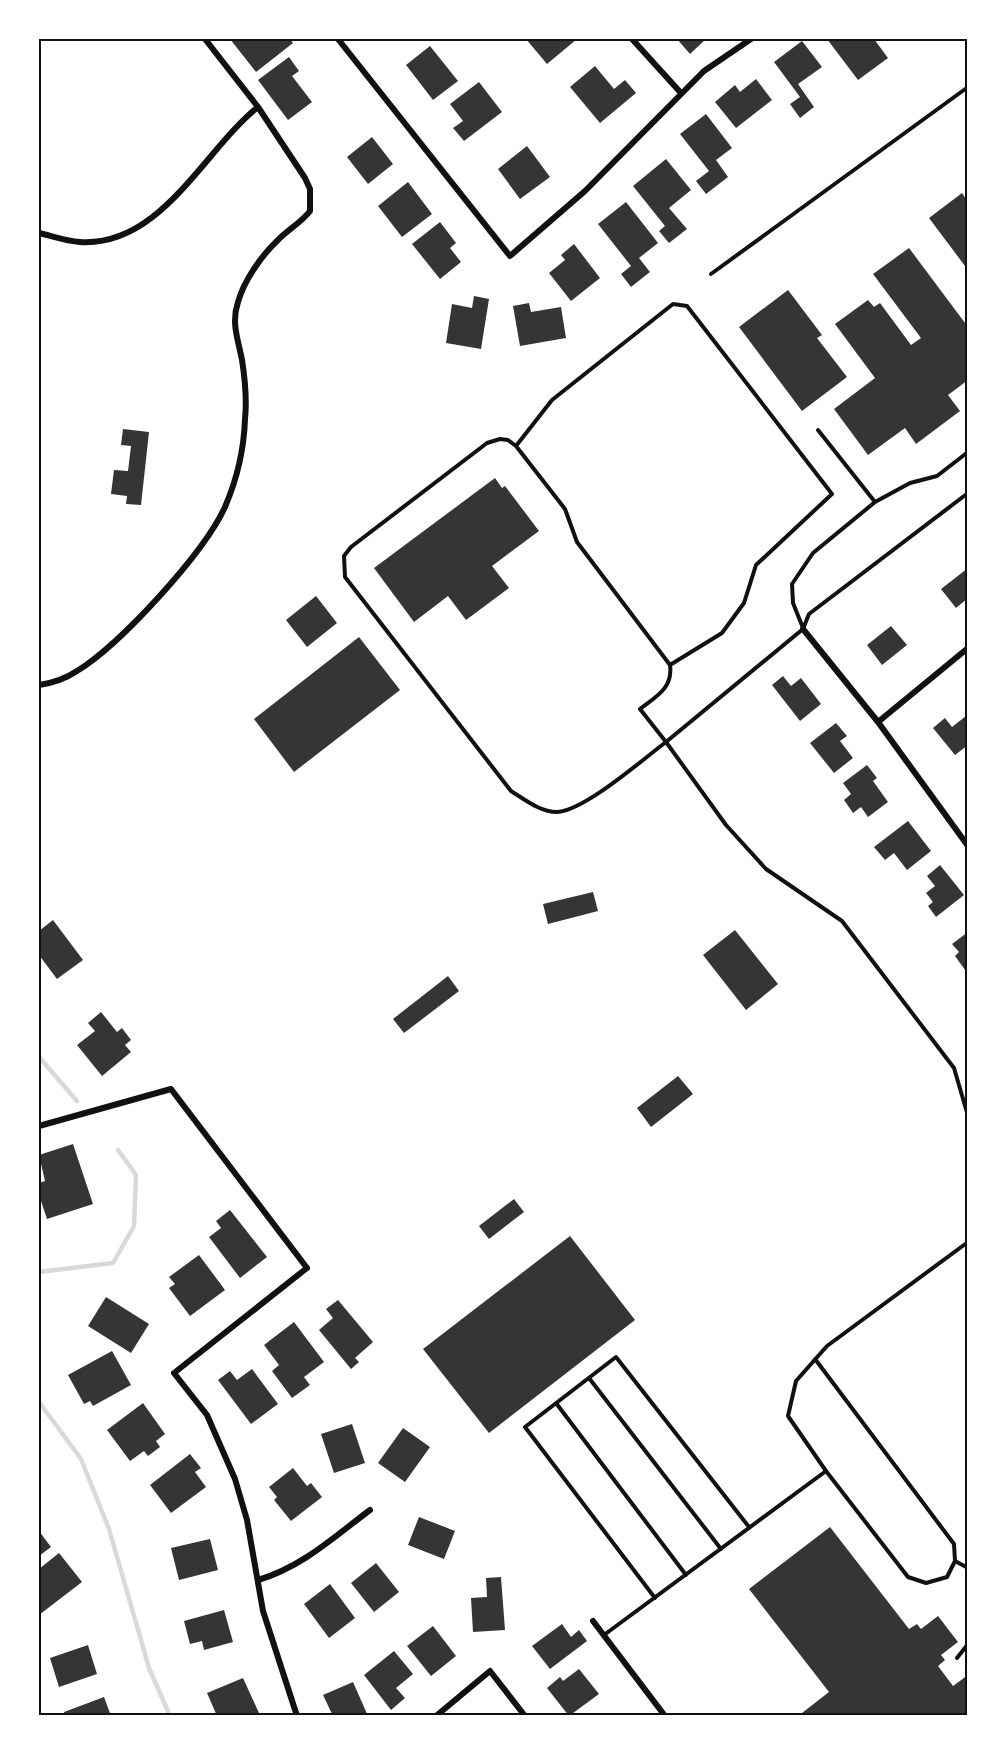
<svg xmlns="http://www.w3.org/2000/svg" width="1007" height="1755" viewBox="0 0 1007 1755" font-family="Rubik,sans-serif">
	<style>
		.lines { fill: none; stroke-linecap: round; stroke-linejoin: round }
		.stream { stroke: #d9d9d9; stroke-width: 4.5 }
		.building { fill: #353535 }
		.service { stroke: #111; stroke-width: 4 }
		.minor { stroke: #111; stroke-width: 6 }
		.neatline { fill: none; stroke: #111; stroke-width: 2 }
	</style>
	<rect width="100%" height="100%" fill="#fff"/>
	<g class="lines">
		<path class="stream" d="M39,1057L77,1101
			M39,1272L113,1263L134,1226L136,1175L118,1150
			M39,1402L81,1459L109,1529L149,1668L170,1716"/>
	</g>
	<path class="building" d="M230,39H290L293,43L256,72Z
		M526,39H577L547,64Z
		M677,39H706L690,54Z
		M827,39H874L888,58L858,80Z
		M802,41L822,67L798,84L814,107L800,118L790,104L800,97L774,62Z
		M430,46L458,81L433,100L406,65Z
		M289,57L299,71L292,76L312,102L288,120L258,80Z
		M595,66L614,89L625,80L636,93L600,123L570,87Z
		M756,79L772,100L736,128L715,102L735,85L740,92Z
		M479,82L502,112L464,141L453,128L463,121L450,104Z
		M706,114L732,148L716,160L728,177L706,194L696,181L709,171L680,134Z
		M372,137L393,164L368,184L347,157Z
		M527,146L550,177L520,199L498,169Z
		M666,159L691,190L669,208L687,229L669,243L659,231L665,226L633,186Z
		M408,182L432,214L402,237L378,206Z
		M962,193L968,202V270L929,218Z
		M626,202L658,243L639,258L650,272L631,287L621,274L631,266L598,224Z
		M440,222L456,243L450,248L461,262L440,279L412,244Z
		M574,244L600,278L571,301L549,273L565,260L561,255Z
		M909,248L968,327V380L948,395L960,411L916,444L905,428L868,455L834,409L875,378L835,324L868,300L874,307L880,303L911,345L921,338L873,274Z
		M788,290L822,335L817,338L847,377L802,411L739,327Z
		M474,296L489,299L481,349L446,343L452,304L472,308Z
		M529,303L531,312L561,307L566,338L520,346L513,306Z
		M123,429L149,432L141,505L126,504L127,496L111,494L114,470L128,471L131,446L121,445Z
		M495,478L502,488L505,486L539,531L492,566L509,588L466,620L448,596L414,622L374,568Z
		M968,568V598L956,608L941,589Z
		M316,596L337,623L307,647L286,620Z
		M891,626L907,645L882,665L867,645Z
		M359,637L400,690L294,772L254,719Z
		M783,676L791,686L801,678L821,704L800,721L772,685Z
		M966,716L968,745L955,755L933,728L945,718L952,727Z
		M836,723L847,736L840,741L853,758L834,773L810,743Z
		M867,765L877,778L873,781L888,802L868,817L861,807L853,813L844,800L851,794L843,783Z
		M908,821L931,851L907,870L894,853L885,860L874,847Z
		M940,865L964,895L936,917L928,906L933,902L926,893L935,886L927,876Z
		M593,892L598,911L548,924L543,904Z
		M53,920L83,960L57,979L39,955V931Z
		M735,930L778,984L746,1010L703,955Z
		M968,932V974L955,956L959,952L952,944Z
		M448,976L459,991L404,1033L393,1019Z
		M101,1012L117,1032L122,1028L131,1040L125,1045L131,1052L102,1076L77,1045L95,1031L88,1023Z
		M678,1076L693,1094L651,1127L637,1108Z
		M73,1144L93,1204L47,1219L39,1195V1183L45,1181L39,1155Z
		M514,1199L524,1212L489,1239L479,1226Z
		M230,1210L267,1257L240,1278L209,1237L221,1228L216,1221Z
		M570,1236L635,1320L489,1433L423,1349Z
		M199,1255L225,1290L190,1316L169,1288L175,1284L169,1277Z
		M106,1297L149,1324L131,1353L88,1326Z
		M338,1300L373,1342L355,1358L359,1362L351,1369L319,1330L333,1318L326,1309Z
		M294,1322L324,1362L304,1377L310,1385L292,1398L272,1371L279,1365L264,1345Z
		M112,1351L131,1385L93,1406L90,1401L84,1404L68,1375Z
		M252,1369L278,1404L251,1424L218,1380L230,1371L237,1380Z
		M143,1403L165,1434L156,1441L160,1447L148,1456L144,1451L130,1461L107,1430Z
		M352,1424L365,1463L334,1473L321,1434Z
		M403,1428L430,1447L405,1482L378,1463Z
		M190,1454L201,1468L195,1472L206,1487L171,1513L150,1485Z
		M293,1468L307,1486L311,1483L322,1497L291,1521L274,1500L277,1497L269,1487Z
		M419,1517L455,1531L444,1559L408,1545Z
		M830,1527L909,1629L917,1624L921,1629L938,1616L958,1642L941,1655L945,1660L938,1666L953,1686L968,1675V1716H804L802,1713L829,1692L749,1589Z
		M39,1531L51,1547L39,1556Z
		M210,1539L218,1570L179,1580L171,1548Z
		M59,1553L82,1582L39,1615V1569Z
		M376,1563L399,1592L374,1612L351,1583Z
		M501,1577L505,1630L473,1632L471,1598L487,1597L486,1578Z
		M330,1584L355,1618L329,1638L304,1604Z
		M224,1610L233,1642L204,1650L202,1641L190,1644L184,1621Z
		M562,1624L571,1637L579,1630L587,1641L550,1669L532,1646Z
		M433,1626L456,1656L431,1676L407,1646Z
		M88,1645L97,1674L59,1687L50,1658Z
		M394,1651L413,1674L396,1688L405,1698L391,1710L364,1675Z
		M579,1669L599,1694L569,1716L547,1688L560,1677L563,1681Z
		M243,1678L259,1713L251,1716H217L207,1693Z
		M353,1682L368,1716H333L323,1695Z
		M104,1697L111,1716H65L64,1712Z"/>
	<g class="lines">
		<path class="service" d="M711,274L968,87
			M818,430L875,502
			M500,439L508,440L516,446L565,509L577,542L670,665C673,688 657,696 640,709L666,742C642,760 584,811 557,812C540,812 524,799 511,791L345,577L344,556L351,547L487,443Z
			M516,446L552,400L673,304L687,306L832,494L756,565L744,603L722,633L670,665
			M968,493L809,614L803,629L666,742L726,825L766,869L842,921L954,1068L968,1116
			M803,628L793,603L792,584L813,553L875,502L910,483L937,476L968,452
			M815,1359L954,1544L955,1561L947,1577L926,1583L908,1577L826,1471
			M589,1378L721,1549
			M556,1403L686,1575
			M955,1561L968,1568
			M655,1598L525,1427L616,1357L749,1527
			M604,1635L826,1471L788,1416L796,1381L827,1346L968,1242
			M957,1658L968,1644"/>
		<path class="minor" d="M338,39L510,256L585,191L704,71L751,39
			M632,39L681,93
			M39,233C52,236 66,241 80,242C161,247 204,150 258,107L205,39
			M803,629L878,722L968,846
			M39,685C53,683 65,679 77,671C120,645 204,553 225,507C237,479 244,449 245,419C247,399 245,379 242,360C238,339 231,323 238,302C244,281 261,256 277,241C287,230 301,223 310,211V189L305,178L258,107
			M878,722L968,648
			M39,1126L171,1089L307,1268L174,1373L207,1415L235,1479L247,1520L263,1611L297,1716
			M258,1580C302,1567 334,1537 370,1510
			M593,1621L665,1716
			M436,1716L490,1671L525,1716"/>
	</g>
	<rect width="1007" height="1755" fill="none" stroke="#ffffff" stroke-width="81"/>
	<rect x="40" y="40" width="926" height="1674" class="neatline"/>
</svg>
